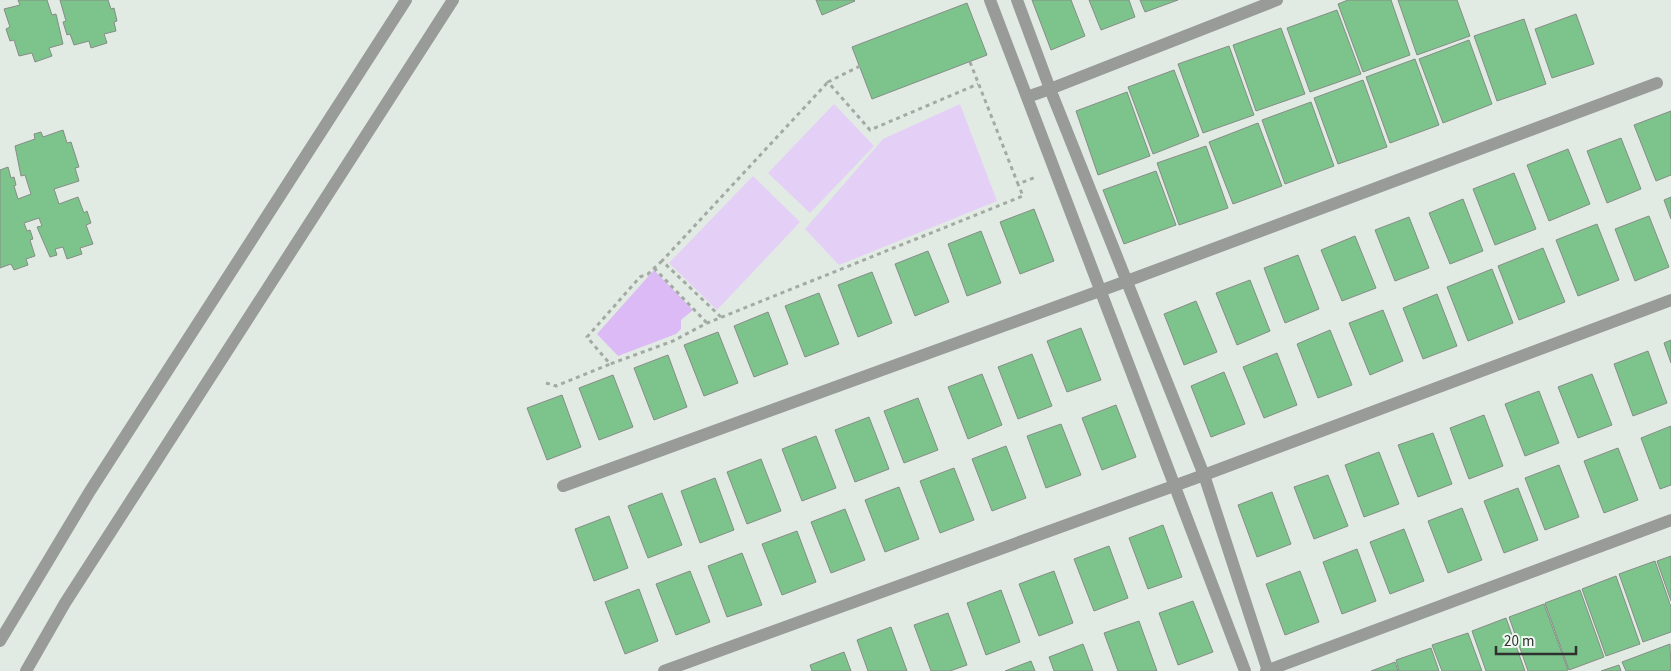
<svg xmlns="http://www.w3.org/2000/svg" width="1671" height="671" viewBox="0 0 1671 671" font-family="'Source Sans 3',sans-serif">
	<style>
		.green { fill: #e4cff6 }
		.water { fill: #dbbaf5 }
		.building { fill: #7cc48b; stroke: #858d86 }
		.lines { fill: none; stroke-linecap: round; stroke-linejoin: round }
		.path { stroke: #a3aaa4; stroke-width: 3; stroke-dasharray: 4 4; stroke-linecap: butt }
		.minor { stroke: #989b98; stroke-width: 12 }
	</style>
	<rect width="100%" height="100%" fill="#e2ebe3"/>
	<path class="green" d="M834,104L874,146L810,213L768,173Z
		M960,104L997,201L839,265L805,229L883,139Z
		M753,176L800,222L717,310L669,263Z"/>
	<path class="water" d="M654,270L693,310L681,320V329L676,334L618,356L597,334Z"/>
	<path class="building" d="M18,0H47L52,15L56,14L63,44L49,48L52,56L35,62L32,53L19,56L14,40L10,41L6,29L10,27L4,9L20,5Z
		M60,0H108L111,9L114,8L117,21L114,22L116,31L104,34L107,43L91,48L89,41L74,45L70,34L67,35L63,22L66,21Z
		M816,0H854L855,1L822,15Z
		M1032,0H1071L1085,36L1051,50Z
		M1089,0H1129L1135,17L1101,30Z
		M1140,0H1178L1145,12Z
		M1348,0H1391L1410,55L1363,72L1338,4Z
		M1398,0H1457L1470,36L1417,55Z
		M967,3L987,55L872,99L852,47Z
		M1337,10L1361,74L1310,92L1287,28Z
		M1576,14L1594,64L1552,78L1535,29Z
		M1524,19L1546,84L1497,101L1474,36Z
		M1281,28L1305,94L1256,111L1233,45Z
		M1469,40L1492,104L1443,123L1419,59Z
		M1229,46L1254,115L1203,133L1178,64Z
		M1415,59L1439,125L1390,143L1366,77Z
		M1174,70L1199,136L1153,154L1128,87Z
		M1363,80L1387,147L1338,164L1314,98Z
		M1127,92L1150,156L1098,175L1076,111Z
		M1311,102L1334,166L1285,184L1262,120Z
		M1671,111V175L1656,181L1634,125Z
		M1258,123L1282,186L1233,204L1209,142Z
		M63,130L67,143L71,142L79,167L75,168L79,181L54,189L59,204L78,197L84,213L87,211L91,223L86,225L93,244L80,248L82,254L67,259L63,247L55,249L57,255L50,257L37,227L42,226L39,218L24,223L27,231L30,230L33,239L30,240L35,256L26,259L28,265L14,270L11,264L0,268V170L8,167L11,178L14,177L16,185L14,186L18,199L31,194L25,175L21,176L15,146L35,139L34,134L41,132L43,137Z
		M1621,138L1641,189L1607,203L1587,151Z
		M1206,146L1228,208L1179,225L1157,163Z
		M1568,149L1590,204L1549,221L1527,165Z
		M1156,171L1176,225L1124,244L1103,190Z
		M1514,173L1536,229L1495,245L1473,189Z
		M1671,197V219L1664,200Z
		M1463,199L1483,251L1450,264L1429,213Z
		M1034,209L1054,261L1020,274L1000,222Z
		M1649,216L1669,267L1635,281L1615,229Z
		M1409,217L1429,268L1395,281L1375,230Z
		M1597,224L1619,280L1578,296L1556,240Z
		M981,231L1001,283L967,296L948,244Z
		M1355,236L1376,288L1342,301L1321,250Z
		M1543,248L1565,302L1519,320L1498,266Z
		M928,251L949,302L915,316L895,264Z
		M1298,255L1319,309L1285,323L1264,268Z
		M1492,269L1513,323L1468,341L1447,287Z
		M872,272L892,323L858,337L838,285Z
		M1250,280L1270,331L1237,345L1216,293Z
		M819,293L839,344L805,357L785,306Z
		M1437,294L1457,346L1423,359L1403,308Z
		M1196,301L1217,352L1184,365L1164,314Z
		M1383,310L1403,361L1370,375L1349,323Z
		M768,312L788,364L754,377L734,326Z
		M1081,328L1101,380L1067,392L1047,341Z
		M1330,330L1352,385L1318,398L1297,344Z
		M718,332L738,383L704,396L684,345Z
		M1671,340V363L1664,343Z
		M1648,351L1667,403L1633,416L1614,364Z
		M1277,353L1297,405L1264,418L1243,367Z
		M1032,354L1052,406L1018,419L998,367Z
		M668,355L687,407L654,420L634,368Z
		M1224,372L1245,424L1211,437L1191,386Z
		M982,374L1002,425L968,439L948,387Z
		M1592,374L1612,425L1578,438L1558,387Z
		M613,375L633,427L599,440L579,388Z
		M1539,391L1559,443L1525,456L1505,404Z
		M562,395L581,447L547,460L527,408Z
		M918,398L938,450L904,463L884,411Z
		M1116,405L1136,457L1102,470L1082,418Z
		M1484,415L1503,466L1469,479L1450,428Z
		M869,417L889,469L855,482L835,430Z
		M1061,424L1081,475L1046,488L1027,436Z
		M1671,426V485L1660,489L1641,438Z
		M1433,433L1452,484L1418,497L1398,445Z
		M816,436L836,488L802,501L782,449Z
		M1006,446L1026,498L992,511L972,459Z
		M1618,448L1638,500L1604,513L1584,461Z
		M1379,452L1399,504L1364,517L1345,465Z
		M761,459L781,511L747,524L727,472Z
		M1559,465L1579,517L1545,530L1525,478Z
		M954,468L974,520L940,533L920,481Z
		M1328,475L1348,526L1314,539L1294,487Z
		M715,478L734,530L700,543L681,491Z
		M899,487L919,539L885,552L865,500Z
		M1518,488L1538,540L1504,553L1484,501Z
		M1272,492L1291,544L1257,557L1238,505Z
		M662,493L682,545L648,558L628,506Z
		M1462,508L1482,560L1448,573L1428,521Z
		M845,509L865,560L831,573L811,522Z
		M609,516L628,568L594,581L575,529Z
		M1163,525L1182,577L1148,589L1129,538Z
		M1404,529L1424,581L1390,594L1370,542Z
		M797,531L816,582L782,595L762,544Z
		M1109,546L1128,598L1094,611L1074,559Z
		M1357,549L1376,601L1342,614L1323,562Z
		M742,553L762,605L727,617L708,566Z
		M1671,556V601L1657,561Z
		M1655,561L1671,607V632L1643,642L1619,574Z
		M690,571L710,622L676,635L656,584Z
		M1054,571L1073,623L1039,636L1019,584Z
		M1300,571L1319,622L1285,635L1266,584Z
		M1616,576L1640,644L1606,656L1582,589Z
		M639,589L658,641L625,654L605,602Z
		M1001,590L1020,642L986,655L967,603Z
		M1580,590L1604,657L1569,670L1545,603Z
		M1193,601L1213,652L1178,665L1159,613Z
		M1544,604L1568,670L1566,671H1528L1509,617Z
		M948,613L967,665L950,671H931L914,625Z
		M1506,618L1525,671H1486L1472,631Z
		M1139,621L1157,671H1118L1104,633Z
		M891,627L907,671H868L857,640Z
		M1468,633L1482,671H1442L1432,645Z
		M1083,644L1093,671H1054L1049,657Z
		M1670,644L1671,671H1626L1622,662Z
		M1431,648L1439,671H1399L1396,660Z
		M844,652L851,671H812L810,665Z
		M1031,661L1035,671H1005Z
		M1395,662L1398,671H1371Z
		M1619,665L1621,671H1601Z"/>
	<g class="lines">
		<path class="path" d="M970,62L1018,184L1036,177
			M860,66L828,82L870,130L978,84
			M662,261L648,274L640,277L587,337L610,364L673,341L707,323L1023,196L1018,184
			M654,268L707,323
			M721,317L662,261L828,82
			M546,383L556,386L610,364"/>
		<path class="minor" d="M990,0L1245,671
			M1017,0L1050,89L1204,475L1268,671
			M1027,97L1050,89L1277,0
			M563,486L1127,281L1657,83
			M0,641L90,491L406,0
			M26,671L65,603L453,0
			M664,671L1204,475L1671,300
			M1266,671L1671,520"/>
	</g>
	<path d="M1496 646v8h80v-8" fill="none" stroke="#2e312f" stroke-width="2.5"/>
	<text x="1504" y="646" font-size="15" fill="#2e312f" stroke="#eff8f1" stroke-width="4" paint-order="stroke">20 m</text>
</svg>
